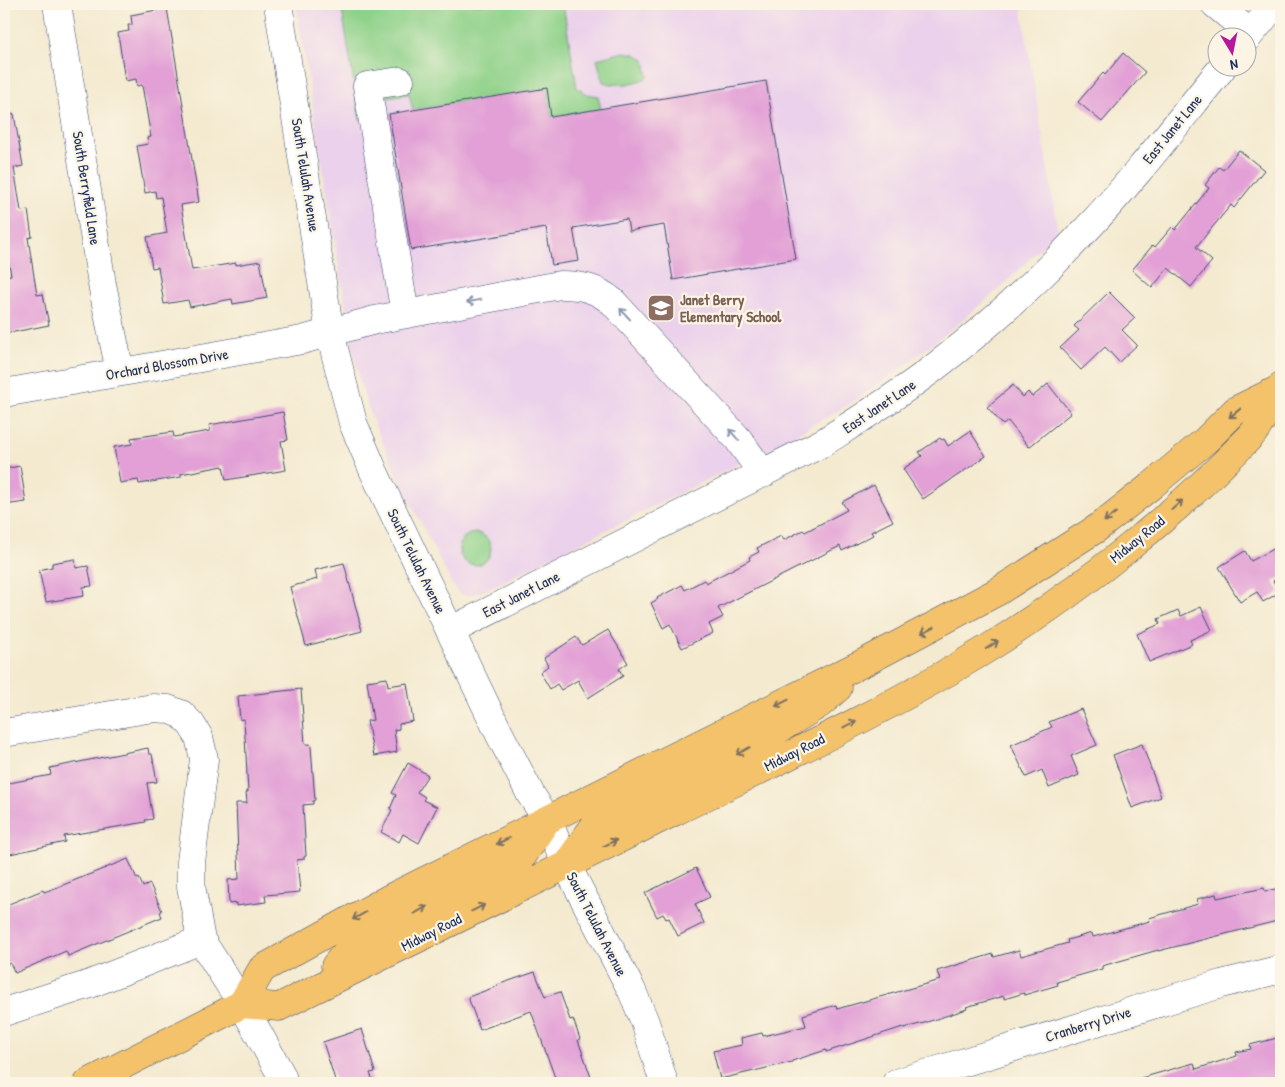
<svg xmlns="http://www.w3.org/2000/svg" width="1285" height="1087" viewBox="0 0 1285 1087" font-family="'Patrick Hand',sans-serif">
	<style>
		.built { fill: #ebd1eb }
		.green { fill: #8ed189; stroke: #548074 }
		.building { fill: #e2a0d6 }
		.lines { fill: none; stroke-linecap: round; stroke-linejoin: round }
		.minor-casing { stroke: #3c4b6f; stroke-width: 29 }
		.major-casing { stroke: #3c4b6f; stroke-width: 29 }
		.minor { stroke: #fff; stroke-width: 28 }
		.major { stroke: #f3c26a; stroke-width: 28 }
		.oneway { stroke: #8d97ae }
		.oneway2 { stroke: #7c7163 }
		.labels { text-anchor: middle; dominant-baseline: central; stroke-width: 4.5; stroke-linejoin: round; paint-order: stroke }
		.street-label { font-size: 15px; fill: #1b2f5e; stroke: #fcf5e5 }
		.education-label { font-size: 15px; font-weight: bold; fill: #785e54; stroke: #fcf5e5; text-anchor: start }
	</style>
	<rect width="100%" height="100%" fill="#fcf5e5"/>
	<filter id="ink" filterUnits="userSpaceOnUse"><feTurbulence type="fractalNoise" baseFrequency=".02" numOctaves="2"/><feDisplacementMap in="SourceGraphic" scale="10" xChannelSelector="R" yChannelSelector="G"/><feConvolveMatrix kernelMatrix="1 2 1 2 8 2 1 2 1" color-interpolation-filters="sRGB"/></filter>
	<filter id="wash" filterUnits="userSpaceOnUse"><feTurbulence type="fractalNoise" baseFrequency=".0096" numOctaves="4" result="noise"/><feDisplacementMap in="SourceGraphic" scale="20" xChannelSelector="R" yChannelSelector="G"/><feGaussianBlur stdDeviation="1.12" result="paint"/><feColorMatrix in="noise" values="0 0 0 0 0 0 0 0 0 0 0 0 0 0 0 0 0 1.4 0 .05"/><feComposite in="paint" operator="in"/></filter>
	<g filter="url(#wash)">
		<rect width="100%" height="100%" fill="#f4ead0"/>
		<path class="built" d="M296,4H1021L1058,230L1004,285L949,331L900,369L850,404L773,447L484,591L467,596L458,593L452,584L397,476L371,416L361,385L352,347Z"/>
		<path class="green" d="M341,4H563L577,88L587,94L598,96L601,109L551,117L547,89L413,110L409,94L379,98L360,120Z
			M624,52L635,54L645,60L648,77C634,84 619,87 603,82L597,59Z
			M459 549a16 16 0 1 1 32 0a16 16 0 1 1-32 0Z"/>
		<g id="blocks">
			<path class="building" d="M167,8L199,202L181,205L192,270L236,263V265L260,261L267,298L233,304L232,299L190,307L188,300L164,304L158,267L152,268L147,237L167,233L161,197L156,198L155,191L145,193L137,146L148,144L147,138L151,137L142,85L137,86L136,79L125,81L118,33L129,31L128,25H132L131,15Z
				M1123,53L1145,72L1102,122L1078,102L1103,73L1105,75Z
				M766,81L796,259L673,280L664,225L629,231L627,219L573,228L579,261L552,265L546,228L411,250L389,114L547,88L551,117Z
				M14,114L23,166L14,168L21,211L28,210L32,237L28,238L37,295L43,294L49,325L4,334V276L11,275L4,236V115Z
				M1239,150L1264,170L1234,208L1231,205L1196,247L1212,261L1191,287L1168,268L1152,288L1132,270L1153,245L1155,247L1172,227L1175,230L1209,188L1205,185L1219,167L1223,170Z
				M1109,292L1135,318L1122,330L1137,345L1119,362L1105,347L1081,370L1060,348L1079,330L1074,326Z
				M1048,384L1071,413L1029,447L1008,421L1003,425L987,407L1013,385L1023,397L1028,392L1032,397Z
				M283,412L288,440L281,441L286,470L226,480L223,466L181,474V477L139,484L138,480L120,483L114,447L132,444L131,438L173,432L174,437L210,431L209,425Z
				M970,431L986,456L923,499L903,469L922,456L919,452L940,438L942,440L944,439L948,446Z
				M20,466L26,502L4,505V469Z
				M874,485L893,521L871,532L873,535L842,551L840,546L718,608L723,617L709,624L713,633L682,648L670,624L663,628L651,603L658,599L657,598L682,585L685,590L704,580L706,583L750,560L749,557L759,552L757,548L781,536L784,540L803,530L805,532L847,510L842,502Z
				M1281,545V577L1273,581L1280,592L1263,602L1257,592L1240,602L1219,567L1245,551L1251,561Z
				M75,559L76,568L88,566L92,586L83,587L84,596L46,602L39,570L52,567V563Z
				M344,563L362,631L306,646L290,587L317,579L315,570Z
				M1201,607L1212,630L1190,640L1192,644L1149,662L1137,634L1160,624L1158,619L1178,610L1181,616Z
				M608,630L628,663L619,669L623,676L588,698L578,680L561,690L557,684L550,689L540,672L548,666L544,658L576,637L582,645Z
				M387,678L388,686L407,683L413,721L399,724V729L394,730L397,752L374,756L367,721L373,720L367,681Z
				M301,689L305,744H310L311,747L315,800L313,801V804L303,805L306,856L304,857V859L297,860L300,892L265,895L266,902L236,906V903L229,904L228,880L239,879L236,803H247L246,792H248L244,719L240,720L238,696Z
				M1081,709L1097,745L1071,756L1079,775L1049,788L1042,770L1026,777L1011,745L1052,727L1049,722Z
				M1142,744L1161,797L1132,808L1113,755Z
				M148,748L149,754H152L157,782L147,783L153,819L145,820L146,822L64,836L65,842L10,854L8,852L7,846H4V784L51,775L50,768Z
				M408,763L428,775L417,792L425,797L423,800L437,807L419,843L403,834L399,842L381,832L392,810L390,809L396,795L392,793Z
				M128,859L137,879L139,878L143,887L150,884L162,911L160,912L162,917L68,956L66,951L15,973L10,963L4,966V906L43,890L44,892L58,887Z
				M696,868L710,897L695,904L704,923L678,936L669,918L666,919L663,914L657,917L645,893Z
				M1264,888L1265,891L1281,888V920L1158,951V950L1102,966V969L1057,982L1058,985L1024,995V993L1004,999V996L966,1007L967,1009L924,1023L904,1028L903,1027L826,1052V1050L792,1061V1062L720,1079L713,1051L742,1045L741,1038L762,1033L763,1036L806,1026L803,1015L836,1005L837,1009L940,980L937,971L993,954L994,957L1019,950L1021,956L1068,943L1067,940L1092,933L1093,937L1150,921L1149,918L1198,904L1197,899L1216,894L1217,898Z
				M535,972L545,997L560,992L570,1020L573,1019L580,1039L578,1040L593,1083H557L531,1011L480,1030L468,997L498,986L497,985Z
				M362,1029L375,1072L370,1073L374,1083H336L323,1042Z
				M1281,1037V1083H1142L1141,1078L1194,1063L1196,1069L1237,1056L1236,1052L1251,1049L1250,1045Z"/>
		</g>
	</g>
	<g filter="url(#ink)">
		<use href="#blocks" fill-opacity="0" stroke="#3c4b6f" stroke-width="1"/>
		<g class="lines">
			<g class="minor-casing">
				<path id="minor" d="M57,4L102,284L120,372
					M278,4L330,333L353,423L374,472L499,733L531,795L547,819L566,864L632,991L645,1022L664,1083
					M1215,4L1250,33
					M1247,38L1275,4
					M400,81L367,86L405,314
					M4,393L302,340L375,320L560,285C581,285 596,288 613,302L738,439L763,474
					M450,631L824,442C860,419 897,396 931,370C985,329 1036,283 1083,233C1133,181 1177,123 1222,68
					M4,733L153,708L168,709L181,714L191,724L199,737L204,759L191,862V886L201,940L242,1004L282,1076L284,1083
					M4,1012L90,984L201,940
					M896,1083L1221,984L1281,969"/>
			</g>
			<g class="major-casing">
				<path id="major" d="M569,861L595,825L742,752L820,704L838,688
					M335,966L343,956L424,908L518,863L546,821
					M242,1004L262,969L390,898L867,661L997,592L1096,529L1151,486L1206,440L1236,410L1277,390
					M88,1083L242,1004L279,1007C412,942 544,876 676,811C782,759 889,709 990,647C1081,590 1176,514 1250,437C1264,423 1268,401 1281,386"/>
			</g>
			<use href="#minor" class="minor"/>
			<use href="#major" class="major"/>
		</g>
		<defs><path id="oneway-shaft" d="M-6 0H5M1.5-3L5.5 0L1.5 3" fill="none" stroke-width="1.6" stroke-linecap="round" stroke-linejoin="round" transform="scale(1.25)"/></defs>
		<g class="oneway">
			<use href="#oneway-shaft" transform="translate(474 301) rotate(169)"/>
			<use href="#oneway-shaft" transform="translate(625 314) rotate(-133)"/>
			<use href="#oneway-shaft" transform="translate(734 435) rotate(-131)"/>
		</g>
		<g class="oneway2">
			<use href="#oneway-shaft" transform="translate(1235 413) rotate(142)"/>
			<use href="#oneway-shaft" transform="translate(1177 505) rotate(-42)"/>
			<use href="#oneway-shaft" transform="translate(1110 517) rotate(143)"/>
			<use href="#oneway-shaft" transform="translate(928 630) rotate(153)"/>
			<use href="#oneway-shaft" transform="translate(992 645) rotate(-32)"/>
			<use href="#oneway-shaft" transform="translate(782 703) rotate(154)"/>
			<use href="#oneway-shaft" transform="translate(850 724) rotate(-27)"/>
			<use href="#oneway-shaft" transform="translate(743 751) rotate(151)"/>
			<use href="#oneway-shaft" transform="translate(503 841) rotate(154)"/>
			<use href="#oneway-shaft" transform="translate(610 843) rotate(-26)"/>
			<use href="#oneway-shaft" transform="translate(478 908) rotate(-27)"/>
			<use href="#oneway-shaft" transform="translate(421 910) rotate(-29)"/>
			<use href="#oneway-shaft" transform="translate(359 916) rotate(151)"/>
		</g>
	</g>
	<defs>
		<g id="school-square" transform="scale(1.4375)"><rect x="-9" y="-9" width="18" height="18" rx="4" fill="#8d6e63" stroke="#fcf5e5"/><path d="M0-5L7-2L0 1L-7-2ZM-4 1L0 2.5L4 1V4Q0 6-4 4Z" fill="#fff"/></g>
	</defs>
	<g fill-rule="evenodd">
		<use href="#school-square" x="661" y="308"/>
	</g>
	<g class="labels">
		<g class="street-label">
			<text transform="translate(1172 129) rotate(-51)">East Janet Lane</text>
			<text transform="translate(306 175) rotate(81)">South Telulah Avenue</text>
			<text transform="translate(87 188) rotate(81)">South Berryfield Lane</text>
			<text transform="translate(167 364) rotate(-10)">Orchard Blossom Drive</text>
			<text transform="translate(879 406) rotate(-34)">East Janet Lane</text>
			<text transform="translate(1137 539) rotate(-39)">Midway Road</text>
			<text transform="translate(417 561) rotate(64)">South Telulah Avenue</text>
			<text transform="translate(521 594) rotate(-27)">East Janet Lane</text>
			<text transform="translate(794 752) rotate(-27)">Midway Road</text>
			<text transform="translate(597 924) rotate(63)">South Telulah Avenue</text>
			<text transform="translate(431 932) rotate(-27)">Midway Road</text>
			<text transform="translate(1088 1024) rotate(-17)">Cranberry Drive</text>
		</g>
		<g class="education-label">
			<text x="680" y="299">Janet Berry<tspan x="680" dy="17">Elementary School</tspan></text>
		</g>
	</g>
	<rect width="1285" height="1087" fill="none" stroke="#fcf5e5" stroke-width="20"/>
	<g transform="translate(1232 52) rotate(170)"><circle r="24" fill="#fcf5e5" stroke="#a2a6af"/>
	<path d="M0-4L9 19L0 12L-9 19Z" fill="#b5179e"/>
	<text y="-8" font-size="14" font-weight="bold" text-anchor="middle" fill="#1b2f5e">N</text>
	</g>
</svg>
